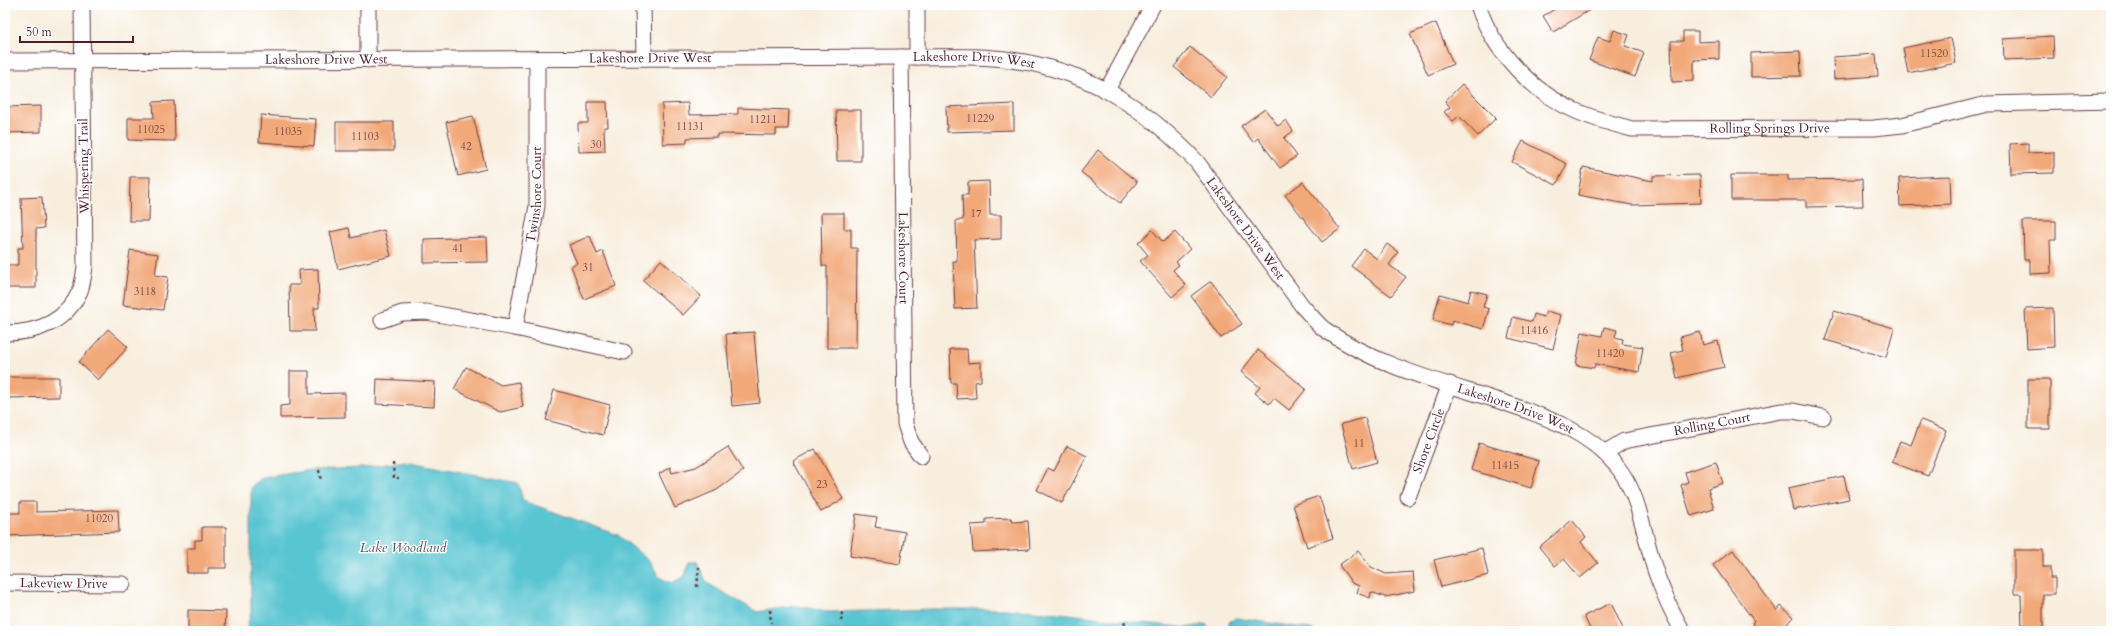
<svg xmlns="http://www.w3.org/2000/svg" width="2116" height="636" viewBox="0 0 2116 636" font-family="Cardo,serif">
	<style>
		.water { fill: #59c5d2; stroke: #52727e }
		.building { fill: #f2a97a }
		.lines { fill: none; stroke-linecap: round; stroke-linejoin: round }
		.minor-casing { stroke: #643e46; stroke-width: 17 }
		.path { stroke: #643e46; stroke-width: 2.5; stroke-dasharray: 3 3; stroke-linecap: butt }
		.minor { stroke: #fff; stroke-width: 15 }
		.labels { text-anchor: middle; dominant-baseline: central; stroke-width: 3; stroke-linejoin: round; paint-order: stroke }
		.number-label { font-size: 11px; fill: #74423f }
		.street-label { font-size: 13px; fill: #4a1f2b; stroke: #fff }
		.water-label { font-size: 14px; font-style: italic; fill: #4f5965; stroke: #fff }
	</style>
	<rect width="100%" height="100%" fill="#fff"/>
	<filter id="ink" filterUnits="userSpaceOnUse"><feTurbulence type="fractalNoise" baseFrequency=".025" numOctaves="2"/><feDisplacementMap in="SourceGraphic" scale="8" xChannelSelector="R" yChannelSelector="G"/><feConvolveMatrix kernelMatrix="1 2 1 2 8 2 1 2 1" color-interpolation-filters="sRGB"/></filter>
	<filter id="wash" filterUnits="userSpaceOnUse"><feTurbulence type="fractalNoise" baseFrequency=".012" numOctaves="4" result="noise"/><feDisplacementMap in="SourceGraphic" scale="16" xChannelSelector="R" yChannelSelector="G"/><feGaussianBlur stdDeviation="0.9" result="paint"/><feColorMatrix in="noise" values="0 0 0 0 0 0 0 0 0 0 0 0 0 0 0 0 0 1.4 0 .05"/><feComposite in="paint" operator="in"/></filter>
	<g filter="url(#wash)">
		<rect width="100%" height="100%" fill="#f8eede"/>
		<path class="water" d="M405,461L518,483L523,501L618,535L649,561L660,578L672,583L685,576L689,562H697L707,583L757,612L797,606L830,612L933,609H1004L1059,613L1186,628L1206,624L1209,631H246L251,613V487L262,478L311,470L363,468Z
			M1236,618L1311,629L1315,631H1232L1228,629L1229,622Z"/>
		<g id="blocks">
			<path class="building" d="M1562,5H1598L1553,32L1543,16Z
				M1436,23L1453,64L1428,75L1410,34Z
				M1614,30L1629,35L1625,46L1644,53L1635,77L1589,60L1598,37L1610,41Z
				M1683,31H1698V42L1719,41V59L1694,60V81L1672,82L1671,41H1683Z
				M2053,36L2054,58L2004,60L2003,39Z
				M1951,38L1956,63L1908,73L1903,48Z
				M1190,47L1227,77L1211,97L1174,67Z
				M1800,51L1801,76L1751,77V53Z
				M1876,54L1878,76L1834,79L1833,57Z
				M1462,84L1496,118L1478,136L1459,116L1453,121L1444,112L1450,107L1445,101Z
				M174,101L175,141L128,140V118H154L153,102Z
				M588,102H607L608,127H604L605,151L579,152L578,123H588Z
				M688,103L689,115L738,114V108L789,110L788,129H776V135L717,134V137L687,138V143L663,144L662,104Z
				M1014,104V130L947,132L946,107Z
				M41,106V132L5,133V107Z
				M1265,109L1278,126L1286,120L1293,131L1284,138L1297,156L1280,168L1258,138L1253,142L1241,126Z
				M836,110H861V161H837Z
				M261,115L316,119L314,146L259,142Z
				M473,116L486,169L458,176L446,122Z
				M336,122H394V151H336Z
				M1523,141L1567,164L1556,185L1512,162Z
				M2028,143V153L2054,152V173L2011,174L2010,144Z
				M1098,150L1137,182L1120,203L1081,172Z
				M1583,167L1653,181V176L1700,175L1701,203L1632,205L1578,195Z
				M1731,175H1788V180L1862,179L1863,206L1806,207V200H1731Z
				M1950,176L1951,204L1900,206L1899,178Z
				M130,177H150L149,221H129Z
				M989,181L990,215H1001V239L974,240L977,308L955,309L953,261H957L956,220H963L962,195H968V182Z
				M1303,182L1340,229L1322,242L1285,195Z
				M42,197L44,228L36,229V288H5V265H18V248H23L21,198Z
				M821,213H844V229H851V248H857L856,348H827V266H822Z
				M2023,221H2056V240H2050L2051,273L2030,274V260H2024Z
				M349,228L351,238L384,230L391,256L338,269L330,232Z
				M1152,230L1163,242L1175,232L1190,249L1176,262L1179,265L1173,270L1186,285L1172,297L1140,261L1148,255L1138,243Z
				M590,236L597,254L603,251L616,286L584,299L571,266L577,263L569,245Z
				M487,237L488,262L424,263V239Z
				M1387,244L1398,252L1389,265L1406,277L1391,296L1351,266L1364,249L1377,259Z
				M130,250L158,254L155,275L168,277L163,310L123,305Z
				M661,260L701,296L683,315L643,280Z
				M318,269L319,308H314L315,331H290L289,285H300L299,270Z
				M1211,281L1242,324L1221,338L1191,296Z
				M1471,290L1487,294L1483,307L1489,309L1483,329L1452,320L1451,325L1433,320L1440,294L1468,302Z
				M2053,308L2054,347L2027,349L2025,309Z
				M1546,311L1561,315L1553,349L1508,338L1513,317L1532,322L1534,314L1544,317Z
				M1834,311L1894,328L1886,357L1825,340Z
				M1604,327L1617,330L1615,337L1623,339L1622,344L1643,347L1639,372L1595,364L1594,368L1576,365L1582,332L1602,336Z
				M108,329L128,347L98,380L79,362Z
				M754,332L760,403L732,406L726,334Z
				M1700,332L1703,345L1718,341L1724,367L1677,378L1671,353L1683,350L1680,337Z
				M950,349H967L968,363L981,362V381L975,382L976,398L957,399L956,383H951Z
				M1258,350L1306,389L1289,410L1274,398L1269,404L1255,393L1260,387L1241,372Z
				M466,367L501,385L519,382L523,407L500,412L454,389Z
				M290,371H309V394L345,393V417L280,418V406L290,405Z
				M7,377H59V397L7,398Z
				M377,379L435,382L434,407L376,404Z
				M2028,379H2050V429H2028Z
				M554,390L610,405L603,435L546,420Z
				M1365,418L1377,462L1353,469L1341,424Z
				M1921,420L1946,430L1928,476L1892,462L1900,441L1911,445Z
				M1479,443L1539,461L1531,488L1471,470Z
				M1067,446L1087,456L1062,503L1037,490L1048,468L1054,471Z
				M728,447L743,471L717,490L675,508L659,474L670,467L672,473L696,467Z
				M815,449L843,499L821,512L793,461Z
				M1716,462L1723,483L1708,488L1714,509L1691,516L1681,485L1688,482L1685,472Z
				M1844,476L1849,499L1793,510L1788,488Z
				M1319,496L1333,538L1307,547L1293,505Z
				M20,502H36V512L118,510L119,532L5,536V513H20Z
				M856,514L877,517L875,527L905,532L900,564L850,556Z
				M1011,518L1012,522L1028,521L1030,549L973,552L971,525L986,524V519Z
				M1572,520L1586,537L1581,542L1598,563L1580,578L1564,559L1555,566L1539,547Z
				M202,527H226V568H208V573H187V548H195V540H202Z
				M1482,548L1488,575L1441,587L1434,560Z
				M1733,550L1777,611L1781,606L1793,617L1781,631H1761L1752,623L1754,621L1713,565Z
				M2014,550H2043V567H2050V578H2055V594H2043V631H2022L2021,594H2014Z
				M1358,551L1371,567L1386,574L1413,572L1415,591L1385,597L1371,592L1370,598L1357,593L1359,586L1352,583L1339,565Z
				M1611,603L1624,631H1591L1584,616Z
				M188,610L226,611L225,631L188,630Z"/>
		</g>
	</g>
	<g filter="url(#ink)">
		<use href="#blocks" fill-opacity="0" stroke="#643e46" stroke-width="1"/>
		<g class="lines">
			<g class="minor-casing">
				<g id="minor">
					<path d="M643,5L644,58"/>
					<path id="s1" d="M1478,5C1492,50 1533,93 1576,111C1594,119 1613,124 1632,129L1874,128L1902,125L1987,104L2111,101"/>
					<path id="s2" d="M901,57L905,424L911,442L921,456"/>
					<path d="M917,57V5"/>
					<path d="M368,60V5"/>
					<path id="s3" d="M5,61L917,57C948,57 980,55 1011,60C1087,70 1145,107 1197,162L1303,307C1310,314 1316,323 1324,329C1380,369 1450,384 1514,406C1551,419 1589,433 1615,464C1637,489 1642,525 1651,556C1656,577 1671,612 1683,631"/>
					<path d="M1107,90L1153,5"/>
					<path d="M382,320L402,313L426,312L515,328L624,352"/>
					<path id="s4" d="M515,328L537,206V59"/>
					<path d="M5,333C37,333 66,322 80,291C83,283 84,274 85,266L82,5"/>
					<path id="s5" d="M1604,453L1624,441L1781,411H1793L1823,417"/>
					<path id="s6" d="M1408,497L1450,384"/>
					<path id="s7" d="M5,583L123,584"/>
				</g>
			</g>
			<path class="path" d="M393,463L394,478H399
				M319,470L321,480
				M697,587L699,567
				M770,610L771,623
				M841,621L842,612
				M1123,631L1125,622"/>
			<use href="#minor" class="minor"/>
		</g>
	</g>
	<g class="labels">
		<g class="number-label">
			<text x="1934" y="53">11520</text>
			<text x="980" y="118">11229</text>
			<text x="763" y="119">11211</text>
			<text x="690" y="126">11131</text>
			<text x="151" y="129">11025</text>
			<text x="288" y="131">11035</text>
			<text x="365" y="136">11103</text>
			<text x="596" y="144">30</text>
			<text x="466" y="146">42</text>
			<text x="976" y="213">17</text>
			<text x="458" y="248">41</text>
			<text x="588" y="267">31</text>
			<text x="145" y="291">3118</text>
			<text x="1534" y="330">11416</text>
			<text x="1610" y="353">11420</text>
			<text x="1359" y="443">11</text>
			<text x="1505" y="465">11415</text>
			<text x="822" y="484">23</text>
			<text x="99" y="518">11020</text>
		</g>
		<g class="street-label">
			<text stroke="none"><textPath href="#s3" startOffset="645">Lakeshore Drive West</textPath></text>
			<text stroke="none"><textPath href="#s3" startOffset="321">Lakeshore Drive West</textPath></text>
			<text stroke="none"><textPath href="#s3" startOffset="969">Lakeshore Drive West</textPath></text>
			<text stroke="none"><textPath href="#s1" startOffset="345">Rolling Springs Drive</textPath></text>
			<text transform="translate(84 166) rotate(-91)">Whispering Trail</text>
			<text stroke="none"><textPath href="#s4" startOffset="135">Twinshore Court</textPath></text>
			<text stroke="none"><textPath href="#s3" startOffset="1305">Lakeshore Drive West</textPath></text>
			<text stroke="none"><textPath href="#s2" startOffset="201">Lakeshore Court</textPath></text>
			<text stroke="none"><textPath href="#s3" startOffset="1641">Lakeshore Drive West</textPath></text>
			<text stroke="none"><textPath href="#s5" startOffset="113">Rolling Court</textPath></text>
			<text stroke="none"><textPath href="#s6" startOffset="60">Shore Circle</textPath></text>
			<text stroke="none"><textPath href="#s7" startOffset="59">Lakeview Drive</textPath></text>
		</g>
		<g class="water-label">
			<text x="403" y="547">Lake Woodland</text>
		</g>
	</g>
	<rect width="2116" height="636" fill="none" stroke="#fff" stroke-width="20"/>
	<path d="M20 36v6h113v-6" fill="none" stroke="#4a1f2b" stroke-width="2"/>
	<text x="26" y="36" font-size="12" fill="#4a1f2b" stroke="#ffffff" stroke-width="3" paint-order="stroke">50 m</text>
</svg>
